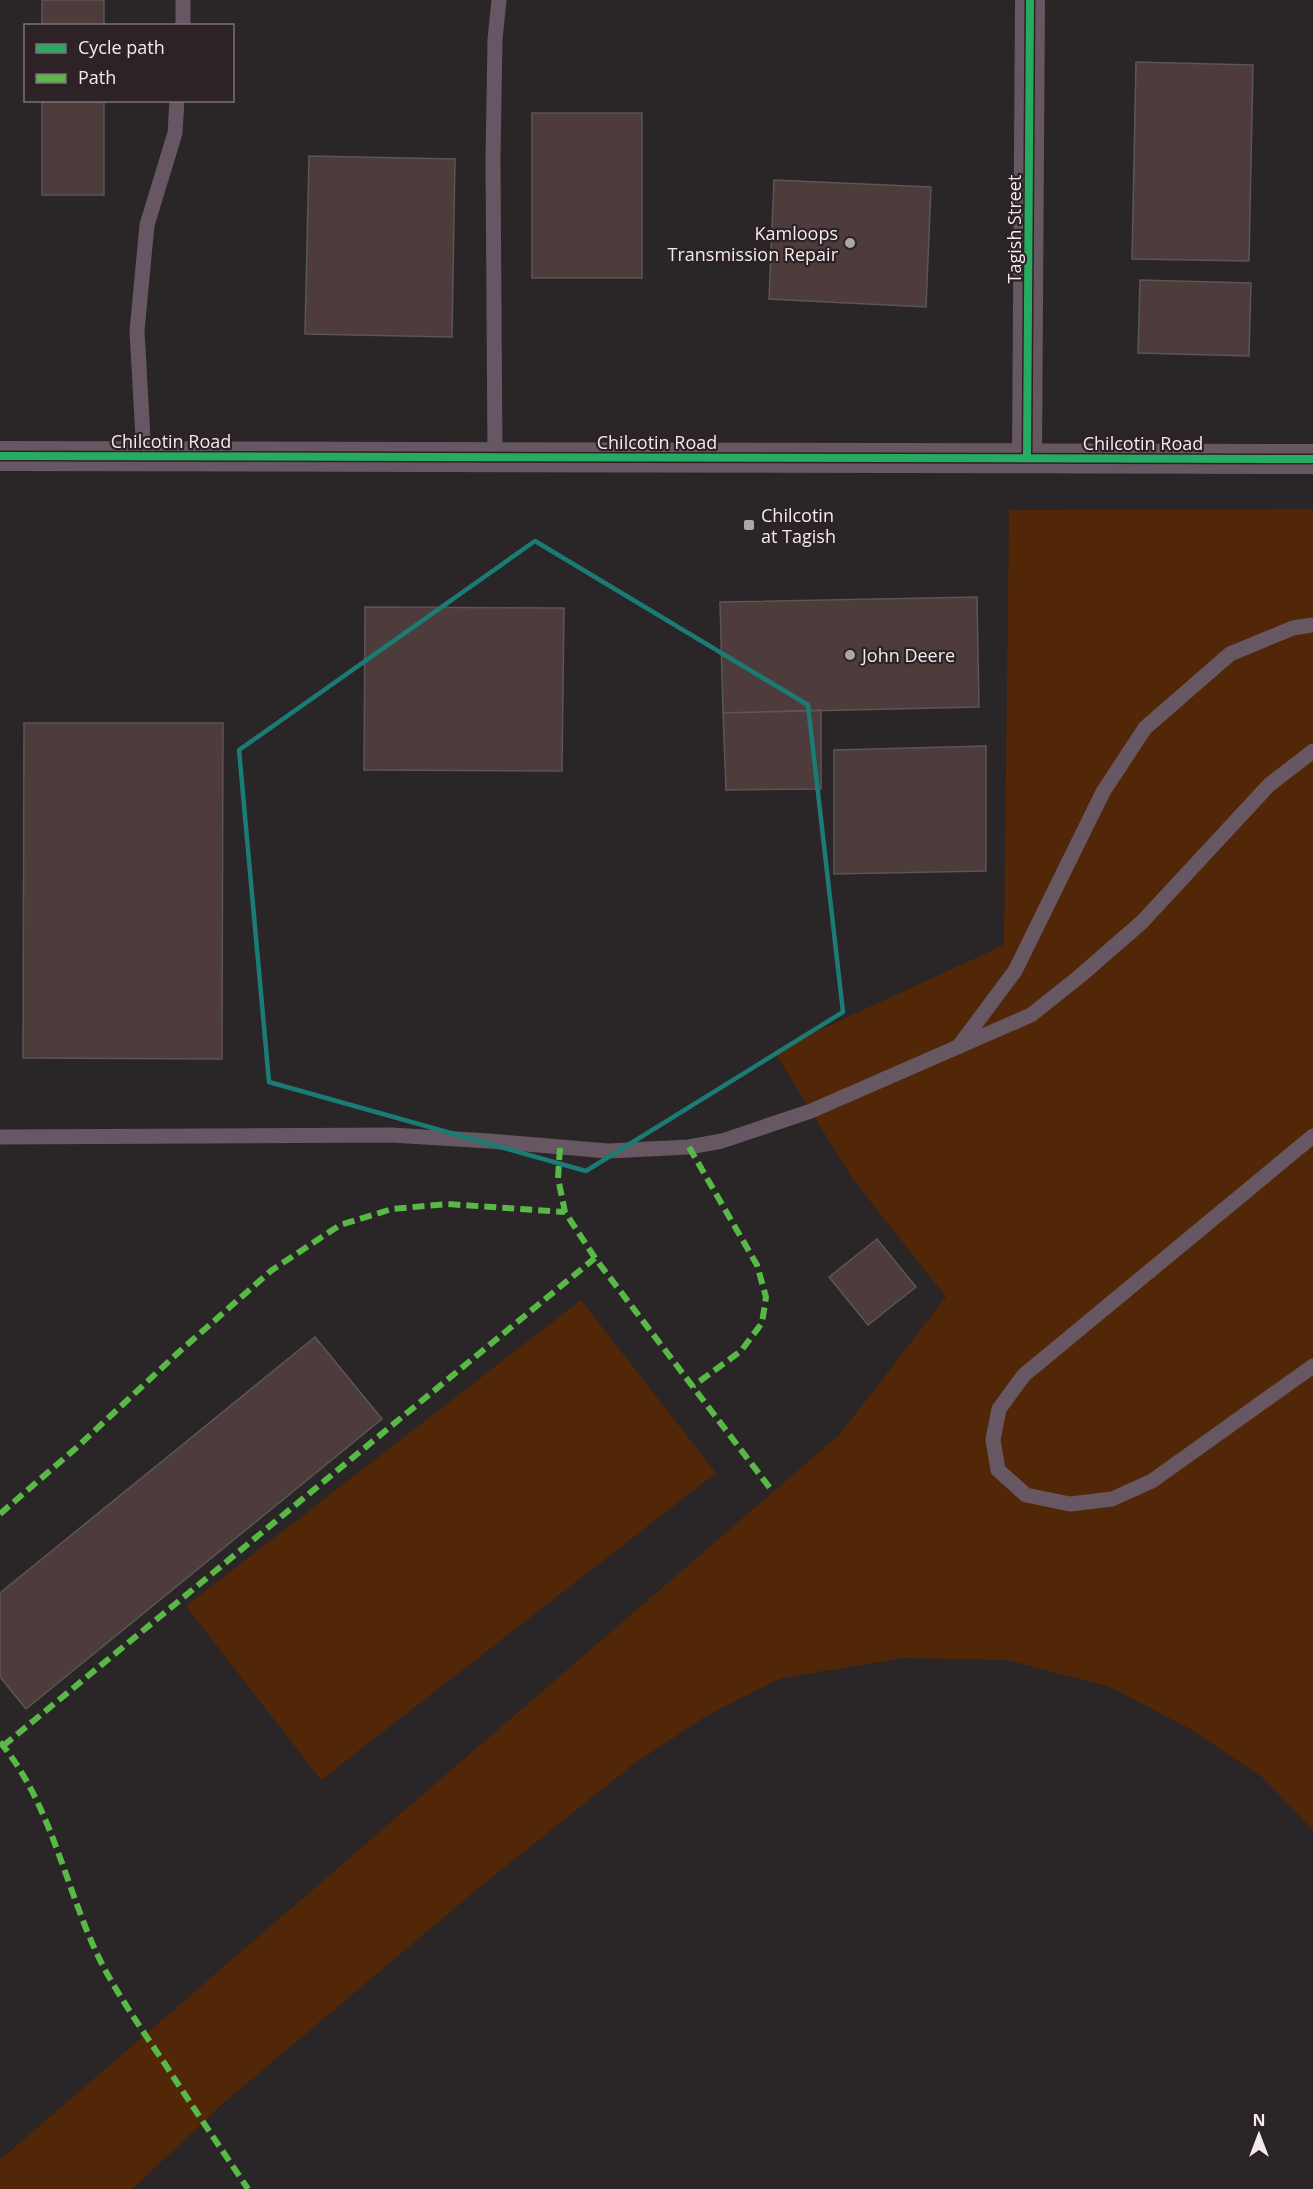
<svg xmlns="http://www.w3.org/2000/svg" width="1313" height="2189" viewBox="0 0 1313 2189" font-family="'Open Sans',sans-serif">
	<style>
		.green { fill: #512708 }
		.building { fill: #4d3c3b; stroke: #5b5656; stroke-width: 1.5 }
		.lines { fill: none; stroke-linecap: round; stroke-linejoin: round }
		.lane { stroke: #665762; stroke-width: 15 }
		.street { stroke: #665762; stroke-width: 30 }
		.quiet { stroke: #58b947; stroke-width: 6; stroke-dasharray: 12 6; stroke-linecap: butt }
		.cycleway-casing { stroke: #2d2225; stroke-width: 11 }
		.cycleway { stroke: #26ab63; stroke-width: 8 }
		.marked { fill: none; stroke: #1a7c74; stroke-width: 4.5; stroke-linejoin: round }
		.poi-dot { fill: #ada6a7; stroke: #2d2225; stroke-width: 2 }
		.labels { text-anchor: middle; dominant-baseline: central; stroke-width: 4.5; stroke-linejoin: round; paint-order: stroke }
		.street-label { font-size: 18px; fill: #f3ebed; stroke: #2d2225 }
		.poi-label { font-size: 18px; fill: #f3ebed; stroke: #2d2225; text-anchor: start }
	</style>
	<rect width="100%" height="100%" fill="#2a2526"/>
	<path class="green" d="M1313,509V1830L1262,1777L1190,1729L1110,1687L1007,1660L903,1658L781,1678L708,1715L635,1763L476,1890L226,2101L132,2189H0V2160L840,1434L946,1297L852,1178L774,1051L1004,945L1009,510Z
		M581,1300L716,1473L321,1780L186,1606Z"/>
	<path class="building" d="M42,0H104V26H42Z
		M1136,62L1253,65L1249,261L1132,259Z
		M42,100H104V195H42Z
		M532,113H642V278H532Z
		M309,156L455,159L452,337L305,334Z
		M774,180L931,187L926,307L769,299Z
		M1140,280L1251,283L1249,356L1138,353Z
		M977,597L979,707L723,713L720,602Z
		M365,607L564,608L562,771L364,770Z
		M821,710V789L726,790L723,713Z
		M24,723H223L222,1059L23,1058Z
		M986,746V871L834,874V750Z
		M877,1239L916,1287L868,1325L829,1277Z
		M315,1337L382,1419L26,1709L0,1677V1593Z"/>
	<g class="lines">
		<path class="lane" d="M183,26V0
			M144,456L137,331L147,225L175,133L177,100
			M495,457L493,159L495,39L499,0
			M959,1046L1015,971L1103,792L1145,728L1230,654L1293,628L1313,625
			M1313,1136L1024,1375L999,1409L993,1440L998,1470L1026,1495L1070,1504L1112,1499L1152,1481L1313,1366
			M0,1137L391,1135L489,1141L608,1151L689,1147L722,1141L811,1111L1031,1015L1080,976L1142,922L1269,785L1313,751"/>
		<path class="street" d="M0,456L1313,459
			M1027,458L1030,0"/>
		<path class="quiet" d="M689,1147L757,1265L766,1297L762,1323L741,1351L693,1386
			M560,1148L558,1178L565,1212L595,1258L773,1492
			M0,1514L75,1449L180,1351L272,1270L340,1225L392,1209L447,1204L565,1212
			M0,1742C54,1807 66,1895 104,1968C122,2001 144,2033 165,2064C192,2106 220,2147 248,2189
			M3,1746L595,1258"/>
		<g class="cycleway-casing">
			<path id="cycleway" d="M0,456L1313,459
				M1027,458L1030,0"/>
		</g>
		<use href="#cycleway" class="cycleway"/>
	</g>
	<path class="marked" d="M535,541L808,705L843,1012L586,1171L269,1082L239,750Z"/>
	<g class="poi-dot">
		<circle cx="850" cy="243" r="6"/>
		<rect x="743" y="519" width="12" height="12" rx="3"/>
		<circle cx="850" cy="655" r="6"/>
	</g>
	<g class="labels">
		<g class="street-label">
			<text transform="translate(1014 229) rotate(-90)">Tagish Street</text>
			<text x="171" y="441">Chilcotin Road</text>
			<text x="657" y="442">Chilcotin Road</text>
			<text x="1143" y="443">Chilcotin Road</text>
		</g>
		<g class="poi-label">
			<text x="838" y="233" text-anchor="end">Kamloops<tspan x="838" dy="21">Transmission Repair</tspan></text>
			<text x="761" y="515">Chilcotin<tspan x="761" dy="21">at Tagish</tspan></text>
			<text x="862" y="655">John Deere</text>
		</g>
	</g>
	<rect x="24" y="24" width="210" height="78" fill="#2d2225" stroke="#7c7275" stroke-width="1.5"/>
	<rect x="36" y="44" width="30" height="9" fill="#26ab63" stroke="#7c7275" stroke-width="1.5"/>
	<text x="78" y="54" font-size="18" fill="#f3ebed">Cycle path</text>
	<rect x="36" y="74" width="30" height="9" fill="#58b947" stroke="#7c7275" stroke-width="1.5"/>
	<text x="78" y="84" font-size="18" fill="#f3ebed">Path</text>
	<g transform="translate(1259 2135)" stroke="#2d2225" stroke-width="4.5" paint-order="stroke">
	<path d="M0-4.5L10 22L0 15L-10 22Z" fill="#f3ebed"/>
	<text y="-9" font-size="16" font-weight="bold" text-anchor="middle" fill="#f3ebed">N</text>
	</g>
</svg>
